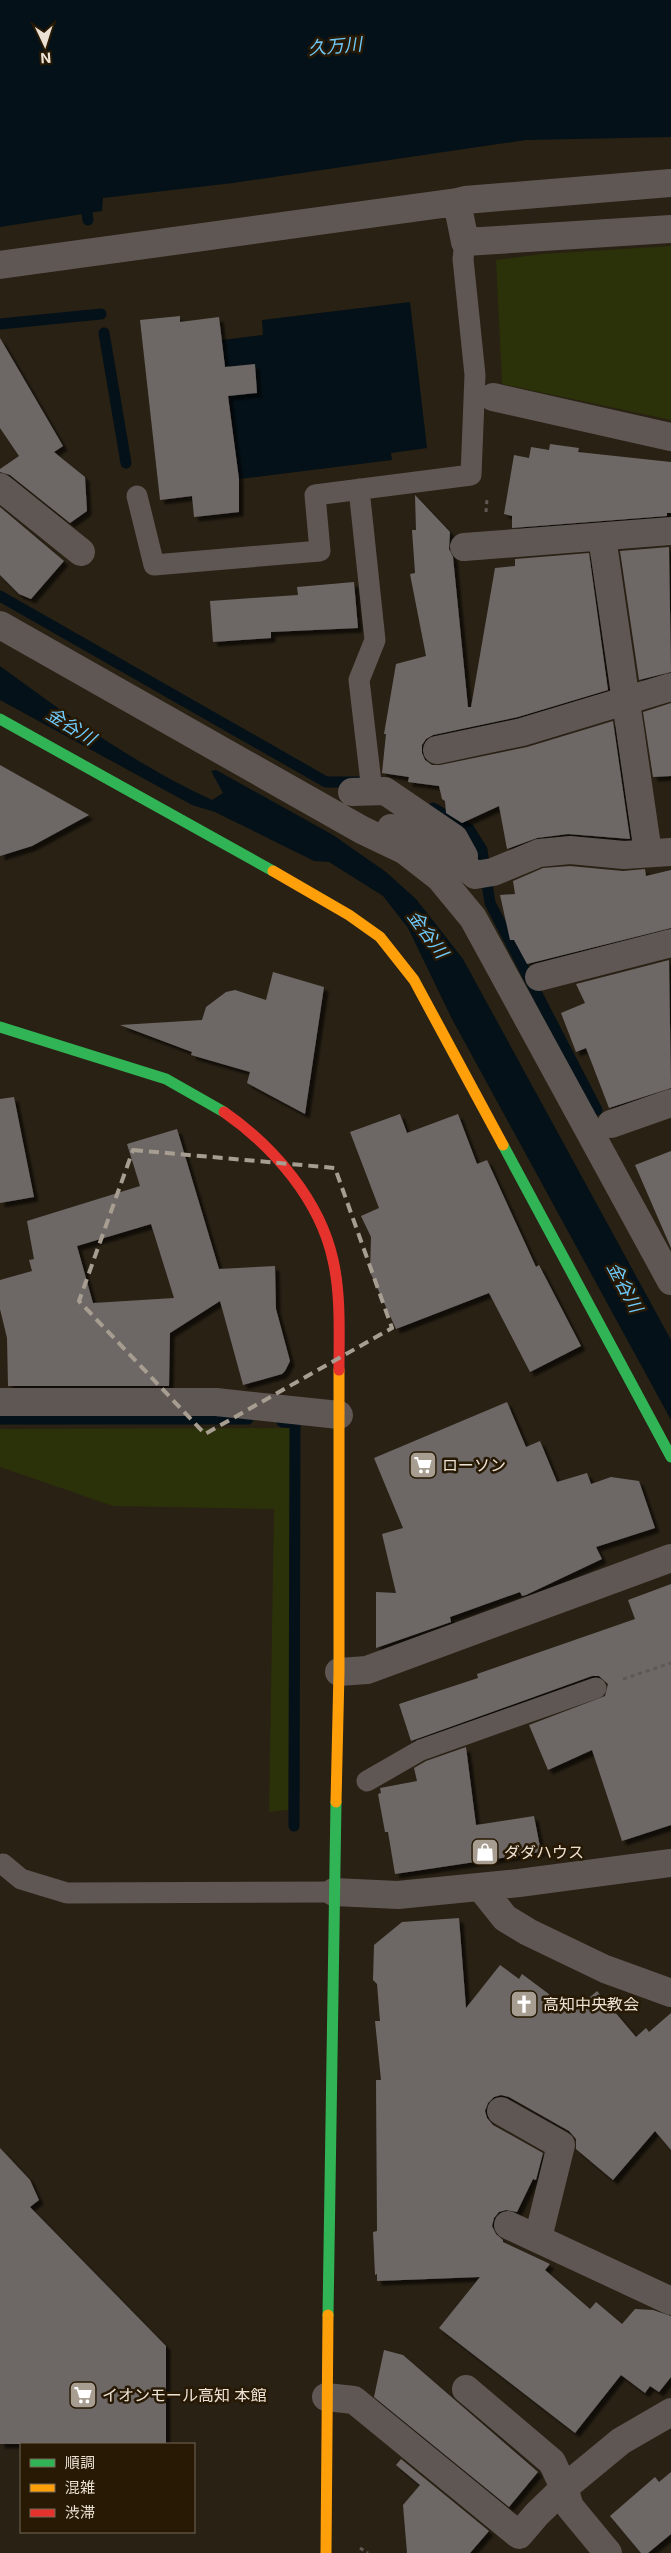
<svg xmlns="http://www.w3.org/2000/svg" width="671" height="2553" viewBox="0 0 671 2553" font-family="Inter,'Noto Sans JP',sans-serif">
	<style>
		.green { fill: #2b3109 }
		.water { fill: #041118 }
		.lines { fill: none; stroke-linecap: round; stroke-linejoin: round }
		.stream { stroke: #041118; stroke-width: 11 }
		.building { fill: #6d6766; fill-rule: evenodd; filter: url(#shadow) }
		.path { stroke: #5f5853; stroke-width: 3; stroke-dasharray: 4 4; stroke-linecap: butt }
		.lane { stroke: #5f5753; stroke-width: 21 }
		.street { stroke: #5f5753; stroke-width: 28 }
		.fast { stroke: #30b455; stroke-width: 11 }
		.slow { stroke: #ff9f0a; stroke-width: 11 }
		.jam { stroke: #e5322d; stroke-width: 11 }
		.marked { fill: none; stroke: #a79e91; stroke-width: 4; stroke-dasharray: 10 6; stroke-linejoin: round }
		.labels { text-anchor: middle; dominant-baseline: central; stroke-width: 5; stroke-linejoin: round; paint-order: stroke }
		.poi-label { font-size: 16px; fill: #ebe1d4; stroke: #271903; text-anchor: start }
		.water-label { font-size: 18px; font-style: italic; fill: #6dcafb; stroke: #271903 }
	</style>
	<defs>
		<filter id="shadow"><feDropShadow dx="4.5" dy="4.5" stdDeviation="1" flood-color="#0009"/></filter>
	</defs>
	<rect width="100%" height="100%" fill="#292114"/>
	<path class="green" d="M671,246V420L502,384L496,260L542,254Z
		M291,1428L288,1810L269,1812L274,1509L113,1506L0,1467V1429Z"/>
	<path class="water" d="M0,0H671V137L526,140L233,183L103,198L102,211L0,227Z
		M410,302L427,448L391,453L392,460L239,479L222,340L263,335L262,320Z
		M0,666C67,715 136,765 212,800L223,793L211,771L216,770L333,835L386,872L416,899L463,959L671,1340V1420L452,1019L408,928L383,896L329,862L314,861L215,812L192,805L0,700Z"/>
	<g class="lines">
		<path class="stream" d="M85,199L88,220
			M0,324L101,314
			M104,333L126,463
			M0,596L326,782H359
			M433,808L469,829L482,850L490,903L597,1110
			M0,1419H248
			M282,1422L295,1423L294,1826"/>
	</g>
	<path class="building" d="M180,316V322L219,317L225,367L255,364L257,393L228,396L239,479V512L194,517L192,496L160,500L140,320Z
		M0,338L63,446L54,452L85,477L87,511L70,523L10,475L0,472V469L19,456L0,428Z
		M550,444L579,448L578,452L671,462V513H667V516L512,528V516L504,514L514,455L529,458L531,447L549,450Z
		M415,495L450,532L449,549L453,557L468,707H471L495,568L515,566V559L589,553L608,690L518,717L433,735L426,739L422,745V753L425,760L432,765H440L527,747L613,721L630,839L568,834L537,838L507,849L499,806L462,823L446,813L445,801L442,799L439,786L408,782L409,777L382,773L386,734H384L396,664L426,656L410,574L415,573L412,530H416Z
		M0,507L64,561L31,599L19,594L0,575Z
		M669,547L671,672L639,680L620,551Z
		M354,582L358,628L271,632V638L213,642L210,601L298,595L297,587Z
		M671,703V776L653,777L643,712Z
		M0,765L89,815L32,846L0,856Z
		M570,866L623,871L645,869L646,876L671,870V928L527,964L514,940H510L500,895L515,894L513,881L543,868Z
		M669,960L671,1088L609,1108L586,1048L576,1052L561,1013L585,1003L576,984Z
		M273,972L324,987L305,1114L247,1083L250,1072L191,1055L192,1052L120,1025L202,1020L206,1007L226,992L235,990L266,1000Z
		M14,1097L34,1197L0,1203V1099Z
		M400,1114L407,1133L458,1114L477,1164L487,1160L536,1267L539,1265L581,1346L530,1372L489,1293L396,1329L370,1272L371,1237L361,1216L379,1208L350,1132Z
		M177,1129L219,1269L275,1266L276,1309L290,1361L285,1371L282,1374L243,1385L220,1301L170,1333L169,1386H8L7,1338L0,1309V1280L32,1271L29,1260L34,1259L27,1221L140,1186L127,1144ZM151,1224L174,1298L93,1303L77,1246Z
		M671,1151V1248L635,1165Z
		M507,1402L526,1447L540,1441L557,1482L587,1473L591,1484L611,1477L639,1481L655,1528L596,1547L602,1559L526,1595L522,1596L520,1592L450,1617L451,1622L376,1648V1592L396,1593L382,1534L403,1528L374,1458Z
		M671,1584V1825L622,1841L592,1750L548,1770L529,1725L605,1696L608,1684L599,1676H592L411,1741L399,1704L478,1678L477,1674L635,1619L628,1600Z
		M466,1747L476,1825L534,1816L541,1852L395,1874L388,1832H385L378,1794L381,1793L380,1788L417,1781L414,1768L426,1761Z
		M459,1918L466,2008L500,1965L519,1979L522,1974L573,2012L597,1991L636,2037L646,2028L649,2032L671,2013V2150L655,2131L613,2180L576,2149V2139L569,2131L509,2097L501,2095L494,2097L488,2103L485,2111L487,2118L493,2125L543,2153L536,2180L533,2179L517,2212L506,2210L499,2212L494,2218L492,2226L496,2234L503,2240V2242L550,2264L545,2270L590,2309L596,2302L622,2324L635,2309L653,2310L671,2316V2377L659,2392L650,2386L645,2393L621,2375L575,2433L439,2328L480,2277L377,2281V2274L375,2275L373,2232L377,2231L376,2080H381L375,2021H380L377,1984L373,1980L374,1945L402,1922Z
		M0,2148L30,2180L39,2200L30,2207L166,2346V2444H0Z
		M384,2350L403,2355L538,2472L509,2507L374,2397Z
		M401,2459L489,2531L470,2553H407L403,2505L420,2485L396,2465Z
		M671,2472V2534L648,2553H641L610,2516L655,2477L659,2482Z"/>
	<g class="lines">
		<path class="path" d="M486,512L487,499
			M623,1679L671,1663
			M360,2548L368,2553"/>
		<path class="lane" d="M359,489L375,640L359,680L372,791
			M137,496L154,565L320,551L315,495L471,475L475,375L463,259L465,242
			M367,1781L421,1750L596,1688
			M3,1864L21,1879L67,1893L334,1892"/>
		<path class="street" d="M457,202L465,242L671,229
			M0,265L457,202L465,200L671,183
			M493,397L671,437
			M0,487L81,552
			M602,537L648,853
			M464,547L671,531
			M0,625L362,830L404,850L440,878L473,918L671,1281
			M437,750L522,732L671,687
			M352,792L385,791L454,838L464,856
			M391,828L425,842L453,856L475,875L493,872L539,853L570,850L624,855L671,852
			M539,977L671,943
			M611,1124L671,1103
			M0,1402H216L339,1415
			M339,1672L367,1670L671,1558
			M481,1888L505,1918L528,1932L605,1969L671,1993
			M334,1892L398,1895L519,1883L671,1863
			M501,2111L561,2145L538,2238
			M508,2225L671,2301
			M466,2389L552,2462L564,2488L621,2441L671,2412
			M326,2397L354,2400L519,2535L537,2514L564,2488L570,2507L608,2553"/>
		<path class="fast" d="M0,719L273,871
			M0,1027L166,1079L224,1112
			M503,1145L671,1457
			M328,2315L336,1802"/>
		<path class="slow" d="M273,871L349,915L380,937L414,980L503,1145
			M336,1802L339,1672V1370
			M326,2553L328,2315"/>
		<path class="jam" d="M224,1112C273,1146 320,1200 333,1260C341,1295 339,1334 339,1370"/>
	</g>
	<path class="marked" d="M133,1150L335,1168L392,1328L205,1434L79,1301Z"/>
	<defs>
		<g id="supermarket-square" transform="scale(1.4375)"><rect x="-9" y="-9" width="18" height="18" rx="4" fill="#a79e91" stroke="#271903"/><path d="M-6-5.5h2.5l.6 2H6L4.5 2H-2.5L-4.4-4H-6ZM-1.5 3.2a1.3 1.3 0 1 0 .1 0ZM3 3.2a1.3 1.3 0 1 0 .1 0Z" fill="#fff"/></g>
		<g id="shop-square" transform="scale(1.4375)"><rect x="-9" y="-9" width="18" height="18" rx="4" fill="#a79e91" stroke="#271903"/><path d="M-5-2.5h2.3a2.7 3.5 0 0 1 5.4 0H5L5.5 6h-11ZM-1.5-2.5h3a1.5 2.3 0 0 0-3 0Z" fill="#fff"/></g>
		<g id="church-square" transform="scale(1.4375)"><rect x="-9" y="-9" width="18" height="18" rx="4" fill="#a79e91" stroke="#271903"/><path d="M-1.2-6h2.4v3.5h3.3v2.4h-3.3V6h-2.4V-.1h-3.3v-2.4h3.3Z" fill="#fff"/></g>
	</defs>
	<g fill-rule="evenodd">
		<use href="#supermarket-square" x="423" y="1465"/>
		<use href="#shop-square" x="485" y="1852"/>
		<use href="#church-square" x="524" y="2004"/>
		<use href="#supermarket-square" x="83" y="2395"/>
	</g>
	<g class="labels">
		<g class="poi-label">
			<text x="442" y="1465">ローソン</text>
			<text x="504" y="1852">ダダハウス</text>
			<text x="543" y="2004">高知中央教会</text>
			<text x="102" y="2395">イオンモール高知 本館</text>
		</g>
		<g class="water-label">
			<text transform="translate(335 46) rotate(-5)">久万川</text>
			<text transform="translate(71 726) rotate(32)">金谷川</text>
			<text transform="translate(428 934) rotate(54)">金谷川</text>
			<text transform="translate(625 1287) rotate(62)">金谷川</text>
		</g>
	</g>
	<rect x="20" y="2443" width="175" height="90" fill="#271903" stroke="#756957"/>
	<rect x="30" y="2459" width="25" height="8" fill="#30b455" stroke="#756957"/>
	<text x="65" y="2468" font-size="15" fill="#ebe1d4">順調</text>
	<rect x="30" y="2484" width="25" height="8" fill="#ff9f0a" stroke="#756957"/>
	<text x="65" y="2493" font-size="15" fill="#ebe1d4">混雑</text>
	<rect x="30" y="2509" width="25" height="8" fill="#e5322d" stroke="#756957"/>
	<text x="65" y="2518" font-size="15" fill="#ebe1d4">渋滞</text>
	<g transform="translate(45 45) rotate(176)" stroke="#271903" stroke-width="4" paint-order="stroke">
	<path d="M0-4L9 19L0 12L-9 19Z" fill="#ebe1d4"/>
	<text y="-8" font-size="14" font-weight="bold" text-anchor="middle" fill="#ebe1d4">N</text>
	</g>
</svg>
